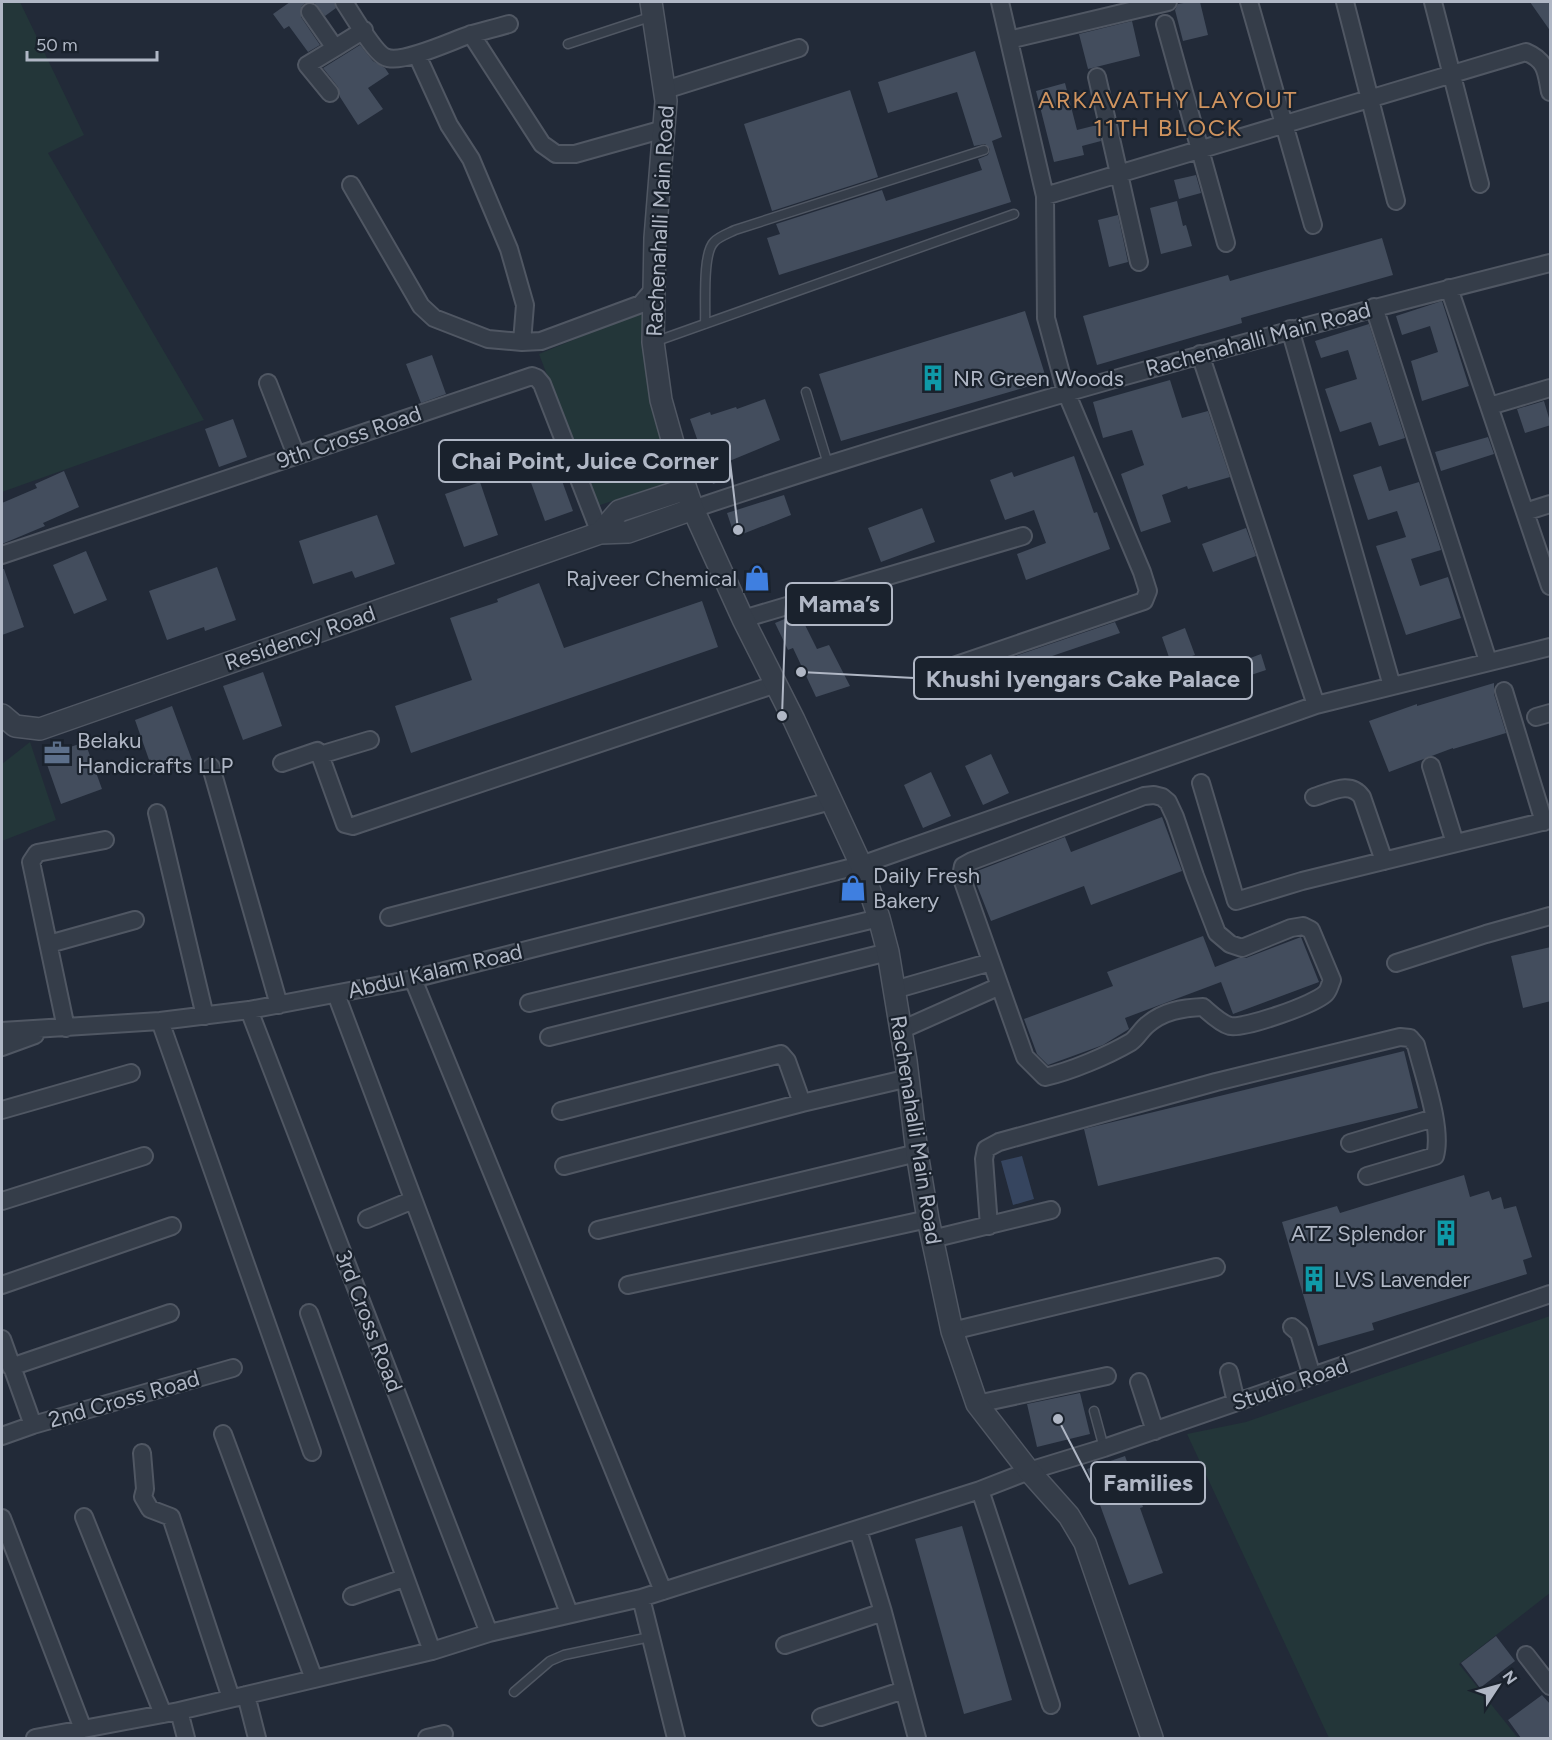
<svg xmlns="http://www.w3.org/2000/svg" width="1552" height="1740" viewBox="0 0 1552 1740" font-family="Figtree,sans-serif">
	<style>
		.green { fill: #233639 }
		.water { fill: #36455f }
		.building { fill: #434d5d }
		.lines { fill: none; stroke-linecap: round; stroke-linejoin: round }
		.service-casing { stroke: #505763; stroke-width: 11 }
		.minor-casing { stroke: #505763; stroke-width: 20 }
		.tertiary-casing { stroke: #505763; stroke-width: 24 }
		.service { stroke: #353d49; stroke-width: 8 }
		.minor { stroke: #353d49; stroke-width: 16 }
		.tertiary { stroke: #353d49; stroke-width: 21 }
		.labels { text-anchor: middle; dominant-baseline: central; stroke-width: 4.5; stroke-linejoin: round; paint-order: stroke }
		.street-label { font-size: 22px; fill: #b0b7c5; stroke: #1a222d }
		.poi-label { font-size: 22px; fill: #b0b7c5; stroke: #1a222d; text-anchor: start }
		.neighbourhood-label { font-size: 24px; letter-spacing: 1.5px; fill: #d0945f; stroke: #1a222d }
		.leader { fill: none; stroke: #b0b7c5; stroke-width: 2 }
		.callout-dot { fill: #b0b7c5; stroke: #1a222d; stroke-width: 2 }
		.callout { fill: #1a222d; stroke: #b0b7c5; stroke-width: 2 }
		.callout-label { font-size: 24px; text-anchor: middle; font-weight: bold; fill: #b0b7c5 }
	</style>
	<rect width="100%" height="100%" fill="#222a38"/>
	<path class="green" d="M2,2H20L84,135L48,153L204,420L2,492Z
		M643,311L675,480L597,506L539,354Z
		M30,742L56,820L2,841V764Z
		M1550,1316V1593L1459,1664L1518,1738H1329L1187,1434L1246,1422Z"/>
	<path class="water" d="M1022,1156L1034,1199L1013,1205L1001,1161Z"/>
	<path class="building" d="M290,2H334L336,8L325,16L314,2L305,3L301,7V17L320,45L308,52L289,26L284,29L273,14Z
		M1189,2H1200L1208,35L1183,41L1175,10L1178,4Z
		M1530,2H1551V32Z
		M1132,21L1140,56L1088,69L1079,34Z
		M360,45L373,61L385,68L389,74L368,88L383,109L358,125L340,97L338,87L323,68Z
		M975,51L1002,137L992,141L1011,202L779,275L767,238L780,234L776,224L882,190L886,201L982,170L978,159L988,155L990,149L985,144L974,146L957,92L888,113L878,82Z
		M1065,83L1077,130L1097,125L1101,141L1082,146L1084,155L1054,162L1036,91Z
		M850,90L878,177L772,211L744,124Z
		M1196,175L1201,193L1179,199L1174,180Z
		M1177,201L1183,226L1186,225L1192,246L1161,254L1150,208Z
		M1118,215L1128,262L1109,267L1098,220Z
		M1382,238L1393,275L1241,318L1242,323L1097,365L1083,316L1228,275L1230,281Z
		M1442,301L1469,386L1422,401L1411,361L1438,352L1430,326L1402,335L1396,316Z
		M1025,311L1047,381L841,441L819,374Z
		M1369,324L1405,438L1379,446L1371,422L1340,432L1325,389L1357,379L1348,350L1321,358L1315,341Z
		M432,355L446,394L421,403L406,364Z
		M1170,380L1182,418L1208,411L1230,477L1188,489L1187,486L1162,495L1171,522L1141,532L1121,474L1144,465L1132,430L1103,438L1093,402Z
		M765,399L780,440L727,462L733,477L713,484L690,419L710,412L711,415L736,407L737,409Z
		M1544,401L1551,425L1525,433L1517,409Z
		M233,419L247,457L219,467L205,429Z
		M1488,437L1494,454L1441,471L1435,452Z
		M1074,456L1094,513L1097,512L1110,549L1026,580L1017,554L1046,543L1034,510L1005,520L990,480L1012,472L1014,477Z
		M554,459L573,511L545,521L526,469Z
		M1381,466L1389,491L1419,482L1441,550L1411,559L1420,586L1448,577L1461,618L1406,635L1376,546L1406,537L1397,511L1368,520L1353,475Z
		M64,471L79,507L43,523L45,526L2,544V503L37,488L35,484Z
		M480,482L498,535L464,547L445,494Z
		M784,495L791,515L735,537L727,513Z
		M922,508L935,542L881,562L868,528Z
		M377,515L395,564L355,578L352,571L313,584L299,541Z
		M1246,528L1256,556L1213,572L1202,544Z
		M86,551L107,600L74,614L53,565Z
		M217,567L236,620L205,631L204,627L167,640L149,591Z
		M2,569H4L24,627L2,635Z
		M539,583L564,648L702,601L718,647L411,753L395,706L472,680L450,618L498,602L497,599Z
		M799,613L817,649L829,645L850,686L816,697L793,648L788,650L775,623Z
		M1115,622L1120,633L1005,672L1001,661Z
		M1185,628L1195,655L1171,663L1162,637Z
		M1261,654L1266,670L1251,675L1245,660Z
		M263,672L282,726L243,740L223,686Z
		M1494,683V694L1506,733L1453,749V748L1389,772L1369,721L1417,704V706Z
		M172,706L192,760L154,774L135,720Z
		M85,742L102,789L61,804L44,756Z
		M991,754L1009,793L983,805L965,766Z
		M931,772L951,816L923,828L904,785Z
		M1162,817L1182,871L1091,905L1084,886L991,921L972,873L1065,837L1071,852Z
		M1203,936L1215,967L1238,958H1246L1301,937L1319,982L1233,1014L1221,982L1125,1018L1129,1029L1103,1045L1048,1065L1037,1054L1024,1019L1113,986L1107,972Z
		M1551,947V1001L1523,1008L1511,956Z
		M1404,1051L1418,1108L1098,1186L1084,1129Z
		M1464,1175L1470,1197L1489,1191L1492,1200L1501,1197L1504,1209L1516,1206L1532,1257L1523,1260L1527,1274L1372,1323L1374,1330L1318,1346L1282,1222L1337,1206L1340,1213Z
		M1080,1393L1090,1434L1037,1447L1027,1404Z
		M1125,1456L1143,1507L1140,1508L1163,1573L1129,1585L1087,1469Z
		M962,1526L1012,1700L964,1714L915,1539Z
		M1496,1636L1515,1661L1480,1688L1461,1663Z
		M1542,1695L1551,1705V1738H1521L1508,1720Z"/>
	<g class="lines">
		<g class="service-casing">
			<path id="service" d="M568,44L653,16
				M705,324C706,306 702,254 714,242C718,237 729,233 735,230L984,150
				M654,342L1014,214
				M806,392L828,464
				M1094,1411L1104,1448
				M514,1692L550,1661L564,1655L650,1637"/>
		</g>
		<g class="minor-casing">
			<path id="minor" d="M344,2C352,14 374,52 385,57C401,65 451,41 469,35C482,31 496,28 509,24
				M1249,2L1313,225
				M1345,2L1396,201
				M1433,2L1480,184
				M310,12L335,48L364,30
				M1165,24L1226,243
				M471,34L542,144L556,154H575L664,129
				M1009,40L1168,2
				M417,55L449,125L471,159L509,249L525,305L522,342
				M1097,77L1139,262
				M665,90L799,48
				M330,93L307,65L335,48
				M351,185L421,306L434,318L488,339L522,342L541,341L641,304L653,290
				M1045,196L1526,52C1547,61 1546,72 1550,92
				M1449,288L1550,586
				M1374,307L1488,661
				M1290,329L1392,686
				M1200,354L1316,705
				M268,383L296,455
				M1490,406L1550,388
				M693,509C975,414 1262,336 1550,263
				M1525,512L1550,504
				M2,555L532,376L537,378L542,384L600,533
				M743,619L1023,536
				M930,674L1135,604L1144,601L1148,591L1142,572L1066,392L1046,318L1045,196L1000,2
				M1504,691L1544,822
				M1536,717L1550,713
				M320,755L370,740
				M282,763L317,751L320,755L345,824L353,826L776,684
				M1431,766L1455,843
				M211,767L279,1005
				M1201,783L1236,901L1302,881L1550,820
				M1154,795L1162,797L1168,802L1175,817L1195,876L1217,933L1230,944L1242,948L1291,928L1303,926L1311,930L1332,980C1330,984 1329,990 1326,993C1316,1004 1244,1029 1230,1026C1220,1023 1210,1013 1203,1007C1182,1008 1163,1011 1147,1025C1141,1030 1137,1038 1131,1042C1107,1056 1071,1071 1045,1077L1025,1057L961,876L963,866L972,861L1144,796Z
				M1314,797C1331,792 1350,780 1362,797L1384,861
				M157,813L205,1016
				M389,917L831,801
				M49,944L135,920
				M1396,963L1486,934L1550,916
				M413,979L663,1591
				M894,990L991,962
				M336,994L569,1613
				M529,1003L879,918
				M249,1010L489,1633
				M160,1021L312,1452
				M66,1028L31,862L37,853L105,840
				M901,1030L1000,986
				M2,1031L160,1021L249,1010L413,979L861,865L1316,705L1550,647
				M549,1037L888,952
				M2,1047L35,1035
				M2,1110L131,1073
				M561,1111L781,1054L787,1061L802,1103
				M1350,1143L1434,1118
				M564,1166L802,1103L909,1078
				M2,1201L144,1156
				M367,1219L413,1200
				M989,1226L984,1159L986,1149L999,1142L1216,1082L1400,1037L1410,1038L1416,1045C1423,1074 1443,1128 1435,1156L1367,1176
				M598,1230L917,1153
				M932,1239L1051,1210
				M2,1285L172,1226
				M628,1285L928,1219
				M309,1313L432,1651
				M1292,1327L1299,1333L1312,1376
				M952,1331L1216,1267
				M2,1339L33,1425
				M11,1367L170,1313
				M1229,1372L1236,1402
				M1139,1382L1155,1431
				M977,1404L1107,1376
				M223,1434L314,1679
				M2,1436L33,1425L233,1368
				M142,1453L145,1489L143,1497L150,1509L171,1517L231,1698
				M980,1490L1051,1705
				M84,1517L163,1714
				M2,1518L83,1729
				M858,1530L883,1612L917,1738
				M352,1596L404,1578
				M641,1598L676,1738
				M785,1645L883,1612
				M1526,1655L1550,1686
				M246,1695L257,1738
				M179,1711L186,1738
				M821,1717L904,1690
				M35,1738L179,1711L432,1651L489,1633L641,1598L980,1490L1029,1471L1104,1448L1550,1294
				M427,1738L444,1734"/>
		</g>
		<g class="tertiary-casing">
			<path id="tertiary" d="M651,2L666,101L655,238L653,342L661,400L686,489L693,509L743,619L794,720L861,865L879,918L888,952L906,1061L917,1153L928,1219L952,1331L977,1404L1029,1471L1069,1516L1085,1543L1152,1738
				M600,533L619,511L686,489
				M2,715L15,726L40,729L600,533L628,532L693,509"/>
		</g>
		<use href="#service" class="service"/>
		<use href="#minor" class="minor"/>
		<use href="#tertiary" class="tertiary"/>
	</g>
	<defs>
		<g id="building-bare" transform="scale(2.07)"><path d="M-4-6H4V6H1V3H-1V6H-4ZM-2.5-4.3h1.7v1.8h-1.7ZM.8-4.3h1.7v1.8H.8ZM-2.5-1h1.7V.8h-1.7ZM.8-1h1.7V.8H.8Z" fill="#0f9aa8" stroke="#1a222d" stroke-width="2.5" paint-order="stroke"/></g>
		<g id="shop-bare" transform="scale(2.07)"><path d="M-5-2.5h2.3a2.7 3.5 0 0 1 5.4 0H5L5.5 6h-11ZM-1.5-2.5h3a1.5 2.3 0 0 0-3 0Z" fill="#3f7fe0" stroke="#1a222d" stroke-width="2.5" paint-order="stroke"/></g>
		<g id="office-bare" transform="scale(2.07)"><path d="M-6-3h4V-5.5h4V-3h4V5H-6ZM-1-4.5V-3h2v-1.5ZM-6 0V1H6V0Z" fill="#5c6f8a" stroke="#1a222d" stroke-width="2.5" paint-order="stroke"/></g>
	</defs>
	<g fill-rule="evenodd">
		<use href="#building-bare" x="933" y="378"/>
		<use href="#shop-bare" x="757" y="578"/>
		<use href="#office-bare" x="57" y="753"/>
		<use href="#shop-bare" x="853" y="888"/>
		<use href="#building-bare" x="1446" y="1233"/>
		<use href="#building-bare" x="1314" y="1279"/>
	</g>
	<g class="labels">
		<g class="street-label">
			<text transform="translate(660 221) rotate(-87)">Rachenahalli Main Road</text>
			<text transform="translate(1258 339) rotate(-15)">Rachenahalli Main Road</text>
			<text transform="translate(349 437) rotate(-19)">9th Cross Road</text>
			<text transform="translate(300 638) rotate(-19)">Residency Road</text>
			<text transform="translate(435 971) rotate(-13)">Abdul Kalam Road</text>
			<text transform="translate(916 1130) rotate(81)">Rachenahalli Main Road</text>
			<text transform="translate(369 1321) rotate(69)">3rd Cross Road</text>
			<text transform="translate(1290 1384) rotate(-19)">Studio Road</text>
			<text transform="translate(124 1399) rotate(-16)">2nd Cross Road</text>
		</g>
		<g class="poi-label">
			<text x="953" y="378">NR Green Woods</text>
			<text x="737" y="578" text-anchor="end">Rajveer Chemical</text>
			<text x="77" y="740">Belaku<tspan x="77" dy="25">Handicrafts LLP</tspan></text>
			<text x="873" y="875">Daily Fresh<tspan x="873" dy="25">Bakery</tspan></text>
			<text x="1426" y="1233" text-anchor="end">ATZ Splendor</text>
			<text x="1334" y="1279">LVS Lavender</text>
		</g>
		<g class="neighbourhood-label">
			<text x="1168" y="99">ARKAVATHY LAYOUT<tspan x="1168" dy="28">11TH BLOCK</tspan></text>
		</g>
	</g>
	<path class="leader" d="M738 530L730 461M782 716L786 604M801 672L914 678M1058 1419L1091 1483"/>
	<g class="callout-dot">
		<circle cx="738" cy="530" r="6"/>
		<circle cx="782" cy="716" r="6"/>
		<circle cx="801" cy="672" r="6"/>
		<circle cx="1058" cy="1419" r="6"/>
	</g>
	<g class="callout">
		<rect x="439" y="440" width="291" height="42" rx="6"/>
		<rect x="786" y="583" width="106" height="42" rx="6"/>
		<rect x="914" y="657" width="338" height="42" rx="6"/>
		<rect x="1091" y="1462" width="114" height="42" rx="6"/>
	</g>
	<g class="callout-label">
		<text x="585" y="469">Chai Point, Juice Corner</text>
		<text x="839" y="612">Mama’s</text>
		<text x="1083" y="687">Khushi Iyengars Cake Palace</text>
		<text x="1148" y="1491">Families</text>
	</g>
	<rect width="1552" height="1740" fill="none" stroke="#b0b7c5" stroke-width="6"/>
	<g transform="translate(1498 1686) rotate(54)" stroke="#1a222d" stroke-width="4.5" paint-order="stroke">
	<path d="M0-4.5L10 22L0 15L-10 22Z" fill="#b0b7c5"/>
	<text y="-9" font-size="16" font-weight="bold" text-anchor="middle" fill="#b0b7c5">N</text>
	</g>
	<path d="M27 51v9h130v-9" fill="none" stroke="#b0b7c5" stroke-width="3"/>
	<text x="36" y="51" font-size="18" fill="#b0b7c5" stroke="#1a222d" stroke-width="4.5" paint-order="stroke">50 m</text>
</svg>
